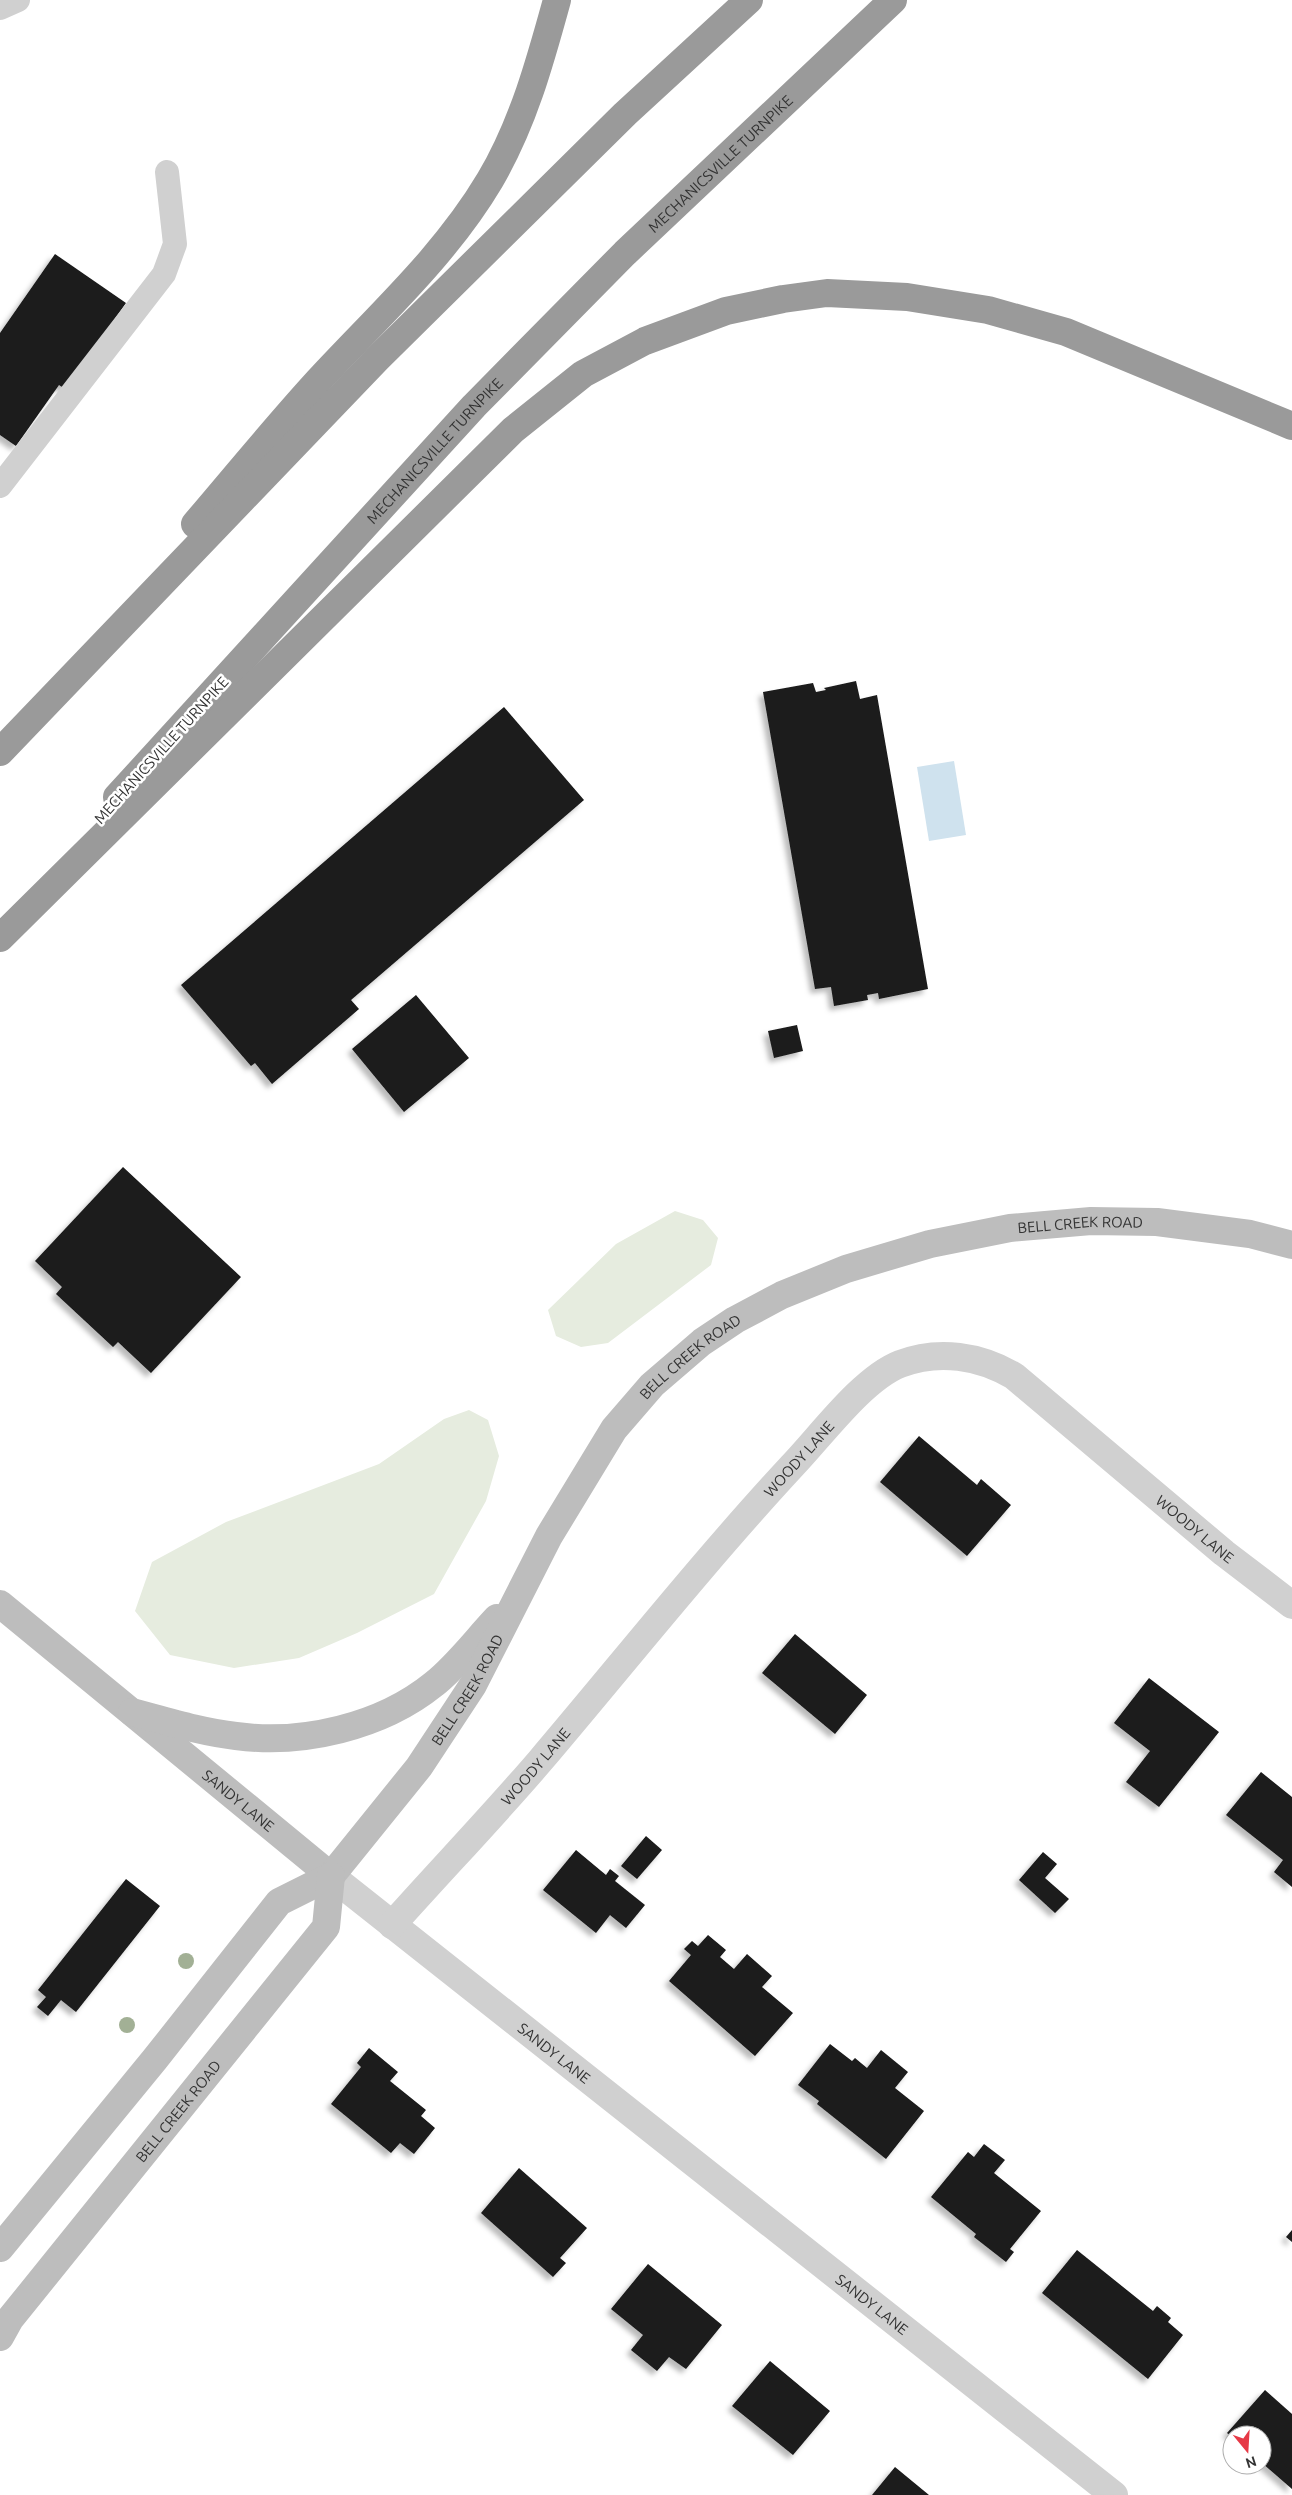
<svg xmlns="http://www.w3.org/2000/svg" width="1292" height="2495" viewBox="0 0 1292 2495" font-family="Ubuntu,sans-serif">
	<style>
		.green { fill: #e6ecdf }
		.water { fill: #cfe2ee }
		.building { fill: #1a1a1a; filter: url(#shadow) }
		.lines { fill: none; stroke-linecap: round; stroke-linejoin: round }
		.lane { stroke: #d0d0d0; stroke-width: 24 }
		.street { stroke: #d0d0d0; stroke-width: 28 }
		.secondary { stroke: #bdbdbd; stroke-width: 28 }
		.highway { stroke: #9a9a9a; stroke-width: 28 }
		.tree { fill: #a2b095 }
		.labels { text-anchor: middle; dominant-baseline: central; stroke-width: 5; stroke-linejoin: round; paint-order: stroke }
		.street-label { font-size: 15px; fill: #333; stroke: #fff }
	</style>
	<defs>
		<filter id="shadow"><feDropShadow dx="-4.5" dy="4.5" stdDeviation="2.5" flood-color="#0004"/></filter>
	</defs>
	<rect width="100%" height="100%" fill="#fff"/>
	<path class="green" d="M675,1211L703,1220L718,1238L711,1265L608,1343L581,1347L556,1336L548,1310L616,1244Z
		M469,1410L488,1420L499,1456L486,1501L434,1594L357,1633L299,1658L234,1668L170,1655L135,1611L152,1562L226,1522L379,1464L444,1419Z"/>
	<path class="water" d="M954,761L966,835L929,841L917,767Z"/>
	<path class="building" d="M55,254L126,303L65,389L59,385L16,446L0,435V333Z
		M856,681L860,699L877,695L928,989L879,999L878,993L867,995L868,1000L834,1006L831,987L815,989L763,692L813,683L816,692L826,690L824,688Z
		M504,707L584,800L351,1000L359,1009L272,1084L255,1063L251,1066L181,985Z
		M416,995L469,1058L404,1112L352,1049Z
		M797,1025L803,1051L774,1058L768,1031Z
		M123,1167L241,1277L151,1373L118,1342L113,1347L56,1294L62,1287L35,1261Z
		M919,1436L977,1485L981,1479L1011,1505L967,1556L880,1482Z
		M795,1634L867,1695L835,1734L762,1673Z
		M1149,1678L1219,1732L1159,1807L1126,1782L1150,1751L1114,1723Z
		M1261,1772L1292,1797V1887L1274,1872L1283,1860L1226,1815Z
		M646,1836L662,1850L637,1879L621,1866Z
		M576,1850L606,1875L610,1869L619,1876L615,1881L645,1905L626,1928L610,1915L596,1933L543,1890Z
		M1043,1852L1057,1864L1045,1878L1069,1899L1055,1913L1019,1880Z
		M126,1879L160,1906L76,2012L61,2000L48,2016L37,2007L46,1997L38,1990Z
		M708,1935L726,1950L720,1957L734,1969L747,1954L772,1976L762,1987L793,2013L755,2056L669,1981L691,1955L684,1949L692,1941L698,1946Z
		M830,2044L852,2061L855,2058L867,2068L881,2050L908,2072L895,2088L924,2111L886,2159L817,2104L819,2101L798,2085Z
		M369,2048L398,2072L390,2081L426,2110L421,2116L435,2128L414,2154L400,2143L391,2153L331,2104L361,2067L357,2063Z
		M984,2144L1005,2160L994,2173L1041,2211L1010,2249L1014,2252L1006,2262L974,2237L976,2234L931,2197L968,2152L974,2157Z
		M519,2168L587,2228L560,2258L566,2263L553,2277L481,2213Z
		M1292,2230V2242L1286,2237Z
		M1077,2250L1153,2311L1157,2306L1171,2318L1168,2322L1183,2335L1148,2379L1042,2293Z
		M648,2264L722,2325L686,2369L669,2357L657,2371L631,2350L643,2335L611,2309Z
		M770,2361L830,2411L793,2455L732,2406Z
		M1265,2390L1292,2414V2489L1262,2463V2435H1232V2437L1227,2433Z
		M895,2467L929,2495H872Z"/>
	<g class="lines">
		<path class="lane" d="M0,8L18,0
			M0,486L164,274L175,244L167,172"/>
		<g class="street">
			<path id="s1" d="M331,1876L1114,2495"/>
			<path id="s2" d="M392,1925C441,1870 492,1817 540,1761C624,1662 704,1561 792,1466C821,1436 862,1379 900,1364C939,1349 980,1356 1014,1376L1224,1553L1292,1605"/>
		</g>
		<g class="secondary">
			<path id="s3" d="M0,1604L331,1876"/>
			<path d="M132,1712C166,1721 201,1732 236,1736C302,1745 381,1727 434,1684C456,1667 477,1639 497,1618"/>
			<path id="s4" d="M0,2248L155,2059L279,1902L331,1876L419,1767L473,1685L549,1536L614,1429L652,1385L702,1342L735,1320L782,1295L846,1269L930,1244L1010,1228L1091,1221L1157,1222L1250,1234L1292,1245"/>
			<path id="s5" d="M0,2337L10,2319L326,1927L331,1876"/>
		</g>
		<g class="highway">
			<path d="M195,524C236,476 276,427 318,381C378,316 445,256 490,180C523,124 540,62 557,0"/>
			<path d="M0,752L377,359L625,114L749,0"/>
			<path id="s6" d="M117,797L474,406L625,253L893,0"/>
			<path d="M0,938L513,430L583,374L645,341L726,311L783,299L827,293L907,297L988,310L1066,332L1292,426"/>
		</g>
	</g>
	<g class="tree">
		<circle cx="186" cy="1961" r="8"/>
		<circle cx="127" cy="2025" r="8"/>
	</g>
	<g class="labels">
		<g class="street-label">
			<text stroke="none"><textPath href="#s6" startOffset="875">MECHANICSVILLE TURNPIKE</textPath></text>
			<text stroke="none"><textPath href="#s6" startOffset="470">MECHANICSVILLE TURNPIKE</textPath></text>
			<text transform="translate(161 750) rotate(-48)">MECHANICSVILLE TURNPIKE</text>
			<text stroke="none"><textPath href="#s4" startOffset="1559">BELL CREEK ROAD</textPath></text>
			<text stroke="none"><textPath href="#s4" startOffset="1139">BELL CREEK ROAD</textPath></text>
			<text stroke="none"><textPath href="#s2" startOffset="619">WOODY LANE</textPath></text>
			<text stroke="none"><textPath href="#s2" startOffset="1114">WOODY LANE</textPath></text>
			<text stroke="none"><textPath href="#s4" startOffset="734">BELL CREEK ROAD</textPath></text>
			<text stroke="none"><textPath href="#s2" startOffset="214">WOODY LANE</textPath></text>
			<text stroke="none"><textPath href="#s3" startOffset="309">SANDY LANE</textPath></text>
			<text stroke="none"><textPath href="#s1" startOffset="285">SANDY LANE</textPath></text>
			<text stroke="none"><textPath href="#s5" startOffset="288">BELL CREEK ROAD</textPath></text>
			<text stroke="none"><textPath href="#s1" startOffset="690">SANDY LANE</textPath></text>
		</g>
	</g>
	<g transform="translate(1247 2450) rotate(162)"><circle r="24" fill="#ffffff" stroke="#adadad"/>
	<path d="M0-4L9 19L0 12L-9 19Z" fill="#e63946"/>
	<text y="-8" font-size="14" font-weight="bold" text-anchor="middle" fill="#333333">N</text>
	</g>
</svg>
